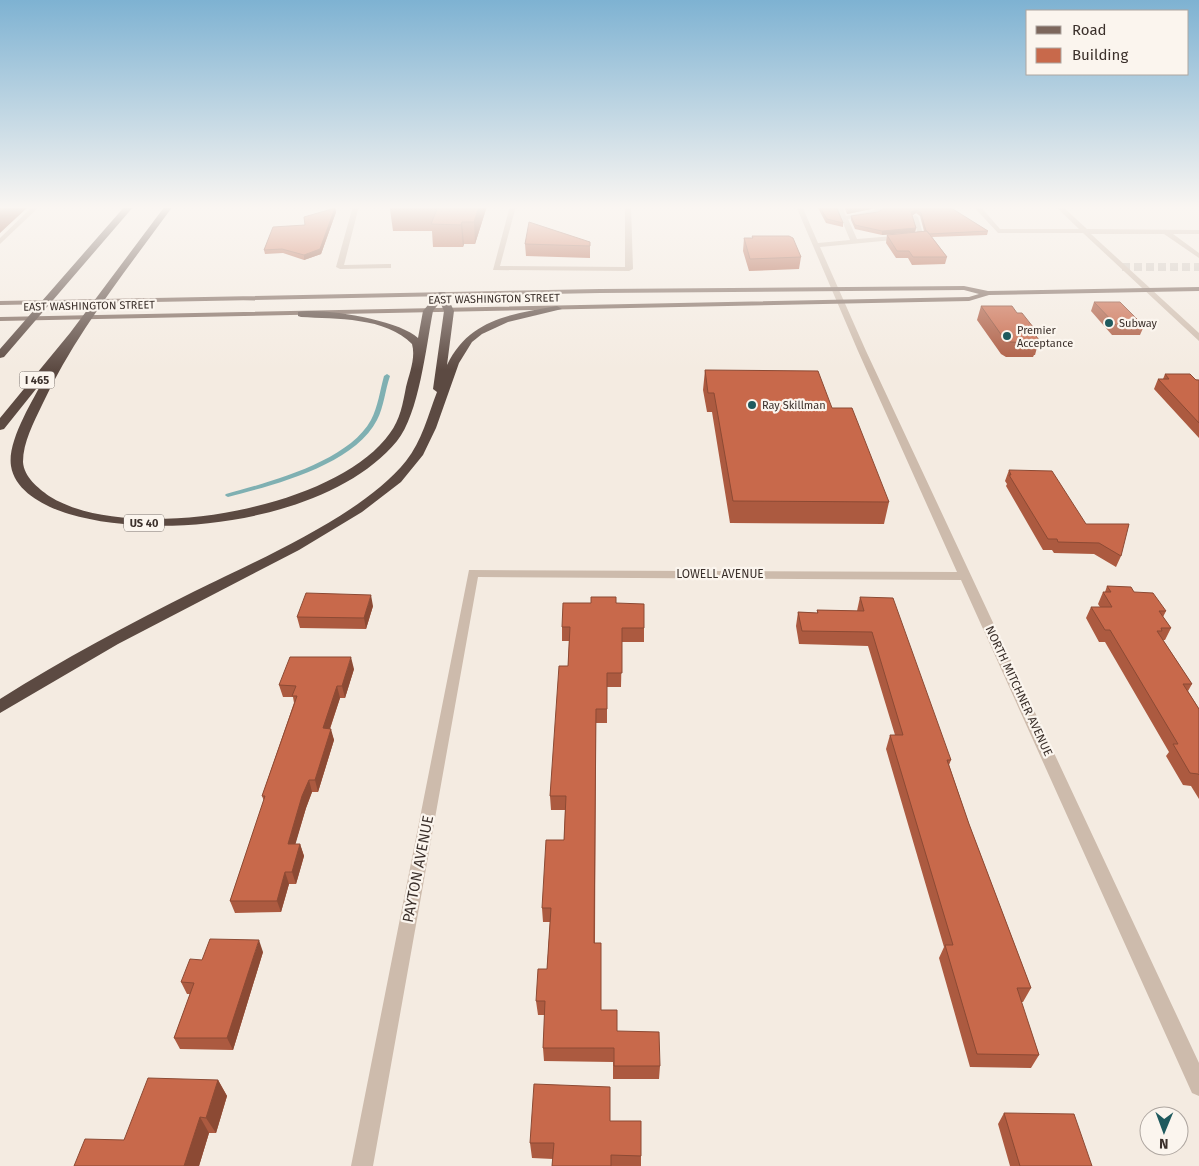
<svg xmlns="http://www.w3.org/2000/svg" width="1199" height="1166" viewBox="0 0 1199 1166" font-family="'Fira Sans',sans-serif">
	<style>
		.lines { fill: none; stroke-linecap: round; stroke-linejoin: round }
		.stream { fill: #7fb0b2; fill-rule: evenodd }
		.minor-tunnel { stroke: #cfc6bd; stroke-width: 8; stroke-dasharray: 8 4; stroke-linecap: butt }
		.minor { fill: #cdbbac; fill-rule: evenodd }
		.major { fill: #7d675c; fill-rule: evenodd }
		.highway { fill: #5c4a42; fill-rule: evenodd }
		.wall { fill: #ac5a40 }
		.shaded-wall { fill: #8c4a34 }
		.building { fill: #c8694b; stroke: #8c4a34 }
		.poi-dot { fill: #1f5a5e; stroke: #fbf5ee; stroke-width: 2 }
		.labels { text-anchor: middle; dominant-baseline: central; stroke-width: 4.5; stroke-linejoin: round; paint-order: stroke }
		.far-street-label { font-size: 11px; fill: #3b302b; stroke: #fbf5ee }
		.far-poi-label { font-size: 11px; fill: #3b302b; stroke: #fbf5ee; text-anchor: start }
		.shield { fill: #fbf5ee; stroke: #756b66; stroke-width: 1 }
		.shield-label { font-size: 11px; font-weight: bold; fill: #3b302b }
		.street-label { font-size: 12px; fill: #3b302b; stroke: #fbf5ee }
		.near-street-label { font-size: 15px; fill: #3b302b; stroke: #fbf5ee }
	</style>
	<rect width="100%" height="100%" fill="#f4ebe1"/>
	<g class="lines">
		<path class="stream" d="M387,374L390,376C385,390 384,407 377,420C354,465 274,485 228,497L226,496L225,495L226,494C269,482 348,462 371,420C378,407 380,390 384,376Z"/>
		<path class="minor-tunnel" d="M1122,267H1199"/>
		<path class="minor" d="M33,206H40L0,244V238Z
			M353,206H359L344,265L388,264H391V268L340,269L336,267Z
			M510,206H516L500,266L625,267V206H631L633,269L629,271L493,270Z
			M796,206H802L818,243L850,240L836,206H842L846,216L872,211L881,206H890L876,214L848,219L857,239L918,234L912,217L915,215L918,217L924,237L820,247L866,351L1199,1063V1096L1192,1093L961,580L478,577L373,1166H351L469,570L957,572L858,351Z
			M973,206H980L1000,229H1079L1055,206H1062L1087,229L1199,230V234H1173L1199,253V258L1164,234H1091L1199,333V341L1083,233H998Z"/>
		<path class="major" d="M964,286L988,291L1199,287V291L989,295L969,301L0,321V317L969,297L979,294L964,290L600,293L0,305V301L600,289Z"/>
		<path class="highway" d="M125,206H134L4,357L0,358V349Z
			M165,206H173C126,271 76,332 42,405C34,422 23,442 23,462C24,477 38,488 49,496C128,546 336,510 390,433C400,420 403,403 406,387C409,374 416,358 412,344C386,317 336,319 301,317L298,316V312C321,307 400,320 418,338L423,311L439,292H445L454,311L447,365C469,319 511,314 557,306L562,309L508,322L482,334L472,342L459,363L436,428L423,455L401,482L362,512L299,550L118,644L0,713V699C63,659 129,624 195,591C258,560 363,515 406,461C422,441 428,415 437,392L433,389L444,311L440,302L433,311C426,347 419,414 397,441C331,521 163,542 69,514C46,507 15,492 11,466C7,441 33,400 44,379L4,429L0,430V418L70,333Z"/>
	</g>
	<path class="wall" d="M392,206H487L475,244H464L463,247H433L432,231H393L390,209Z
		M817,206H836L843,223V227L826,223Z
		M844,206H877L871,209L847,214Z
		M948,206L988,231L987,235L932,237L947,257L945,264L912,265L908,258H896L886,243L887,235L924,231L920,216L916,213L912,216L916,228L915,232L882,235L855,229L851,220V216Z
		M335,208L336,212L321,254L304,260L283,253L265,254L264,250Z
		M752,236L801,257L799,269L749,271L743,251L744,238H752Z
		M590,242V258L526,256L525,244Z
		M1094,302L1144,326L1140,335H1112L1091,311Z
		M981,306L1017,313L1037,332L1036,336L1039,340L1035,355H1034L1033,357H1006L1001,354L977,320Z
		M705,370L832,408L889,502L884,524L730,523L712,412H707L703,390Z
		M1165,374L1199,380V438L1154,389L1158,379H1163Z
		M1009,470L1086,524L1121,556L1116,567L1094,554L1054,553L1052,550H1043L1006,486L1007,484L1005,481Z
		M1107,586L1134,592L1166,611L1163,617L1171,628L1165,640H1163L1192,684L1188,691L1199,709V799L1191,786L1183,785L1166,756L1169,752L1105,642H1099L1086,618L1091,607H1100L1098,604L1103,592H1105Z
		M860,597L951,760L949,765L969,824L1031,988L1023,1002H1021L1039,1055L1031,1068L970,1067L939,958L944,947L886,749L890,735H895L868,646L799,644L796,626L798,612L817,613V610L857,611Z
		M616,603L644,628V642H622L621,687H607V723H596L595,943L601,1010L617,1031L660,1066L659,1079H613V1062L544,1061L543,1048L545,1015H538L536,1001L547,969L550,922H543L542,908L564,840L565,810H551L550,796L568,666L569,641H562V627Z
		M373,606L366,629L300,628L297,617Z
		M354,669L345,698H340L330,729L334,740L318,792H312L306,808L295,844H300L304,856L296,884H289L281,912L235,913L230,901L264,801L262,796L294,703L293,697H283L279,685Z
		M263,952L233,1050L180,1049L174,1038L190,994H187L181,982L202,960Z
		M218,1080L227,1096L216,1133H209L199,1166H74L124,1140Z
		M1004,1113L1092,1166H1010L998,1124Z
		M610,1121L641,1156V1166H552L553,1159L532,1158L530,1143Z"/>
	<path class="shaded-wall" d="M6,206H29L0,233V212Z
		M479,206H487L475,244L474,222Z
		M866,206H877L871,209L847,214L848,210Z
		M335,208L336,212L321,254L304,260V255Z
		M917,210L916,213L910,216L911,212Z
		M462,222L464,244L463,247L461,225Z
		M916,228L915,232L882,235V231Z
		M371,595L373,606L366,629L364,618Z
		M351,657L354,669L345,698L342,686Z
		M337,686L340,698L326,740L323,728Z
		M331,729L334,740L318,792L315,780Z
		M309,780L312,792L306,808L292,856L288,844L302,796Z
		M300,844L304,856L296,884L292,872Z
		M285,872L289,884L281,912L277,901Z
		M259,940L263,952L233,1050L227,1038Z
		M218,1080L227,1096L216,1133L206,1118Z
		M200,1117L209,1133L199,1166H184Z"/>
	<path class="building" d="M0,206H6L0,212Z
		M392,206H479L474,222H462L461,225L431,224L437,209H390Z
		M819,206H836L843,223L827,219Z
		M846,206H866L848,210Z
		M887,206H948L988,231L929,234L927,231H926L921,213L917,210L911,212L916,228L882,231L855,225L851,216L878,212Z
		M335,208L320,249L304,255L282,249L264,250L273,227L305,225L304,217Z
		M529,222L590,242V246L525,244Z
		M927,231L947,257H913L909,251H897L887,235Z
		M752,236H789L793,238L801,257L750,259L744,238H753Z
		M1094,302H1120L1144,326L1116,325Z
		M981,306H1012L1017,313H1022L1037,332H1033L1039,340H1036L1037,343L1010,342L1005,340Z
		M705,370L818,371L832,408H852L889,502L733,501L714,393H708Z
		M1165,374H1190L1196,380H1199V423L1158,379H1169Z
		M1009,470L1052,471L1086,524H1129L1121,556L1099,543L1058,542L1057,539H1048L1009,475H1011Z
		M1107,586L1131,587L1134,592L1153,593L1166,611H1159L1171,628H1161L1162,631H1157L1192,684H1183L1199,709V775L1198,774L1190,773L1173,744H1178L1110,630H1105L1091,607H1112L1103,592H1111Z
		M306,593L371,595L364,618L297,617Z
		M591,597H616V603L644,604V628H622V673H607V709H596L594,943H601V1010H617V1031L659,1032L660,1066H614V1048H543L545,1001H536L538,969H547L551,908H542L546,840H564L566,796H550L559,666H568L570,627H562L563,603H591Z
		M860,597L893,598L951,760H947L969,824L1031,988H1017L1039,1055L977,1054L945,945H953L890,735H903L872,632L802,631L798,612L818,613L817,610L864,611Z
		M290,657H351L342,686H337L323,728L331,729L315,780H309L302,796L288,844H300L292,872H285L277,901H230L265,796H262L297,696H292L296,686L279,685Z
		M210,939L259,940L227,1038H174L194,983L181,982L190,959L202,960Z
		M148,1078L218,1080L206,1118L200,1117L184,1166H74L85,1139L124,1140Z
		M534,1084L610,1087V1121H641V1156L611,1155V1166H552L554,1143H530Z
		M1004,1113L1074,1114L1092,1166H1020Z"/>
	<linearGradient id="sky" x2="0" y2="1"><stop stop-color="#7eb2d2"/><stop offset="0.56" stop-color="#faf6f2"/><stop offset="1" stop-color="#faf6f2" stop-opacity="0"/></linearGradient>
	<rect width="1199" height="370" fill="url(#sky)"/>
	<g class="poi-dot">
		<circle cx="1109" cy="323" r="5"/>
		<circle cx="1007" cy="336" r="5"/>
		<circle cx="752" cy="405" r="5"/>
	</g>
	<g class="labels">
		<g class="far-street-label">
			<text transform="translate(494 299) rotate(-1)">EAST WASHINGTON STREET</text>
			<text transform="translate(89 306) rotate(-1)">EAST WASHINGTON STREET</text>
		</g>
		<g class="far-poi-label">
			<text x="1119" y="323">Subway</text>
			<text x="1017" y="330">Premier<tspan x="1017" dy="13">Acceptance</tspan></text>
			<text x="762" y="405">Ray Skillman</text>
		</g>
		<g class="shield">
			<rect x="19.5" y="371.5" width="35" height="17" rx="4"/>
			<rect x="124" y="514.5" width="40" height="17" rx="4"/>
		</g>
		<g class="shield-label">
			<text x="37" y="380">I 465</text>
			<text x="144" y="523">US 40</text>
		</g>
		<g class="street-label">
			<text x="720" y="574">LOWELL AVENUE</text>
			<text transform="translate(1019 691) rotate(65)">NORTH MITCHNER AVENUE</text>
		</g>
		<g class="near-street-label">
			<text transform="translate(418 869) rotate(-79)">PAYTON AVENUE</text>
		</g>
	</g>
	<rect x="1026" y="10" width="162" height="65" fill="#fbf5ee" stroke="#aea6a0"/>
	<rect x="1036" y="26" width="25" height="8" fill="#7d675c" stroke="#aea6a0"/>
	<text x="1072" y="35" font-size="15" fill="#3b302b">Road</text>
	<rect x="1036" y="48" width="25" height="15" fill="#c8694b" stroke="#aea6a0"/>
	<text x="1072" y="60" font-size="15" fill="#3b302b">Building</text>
	<g transform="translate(1164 1131) rotate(181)"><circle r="24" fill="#fbf5ee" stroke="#aea6a0"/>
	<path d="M0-4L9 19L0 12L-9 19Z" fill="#1f5a5e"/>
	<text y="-8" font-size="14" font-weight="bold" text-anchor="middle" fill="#3b302b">N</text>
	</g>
</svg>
